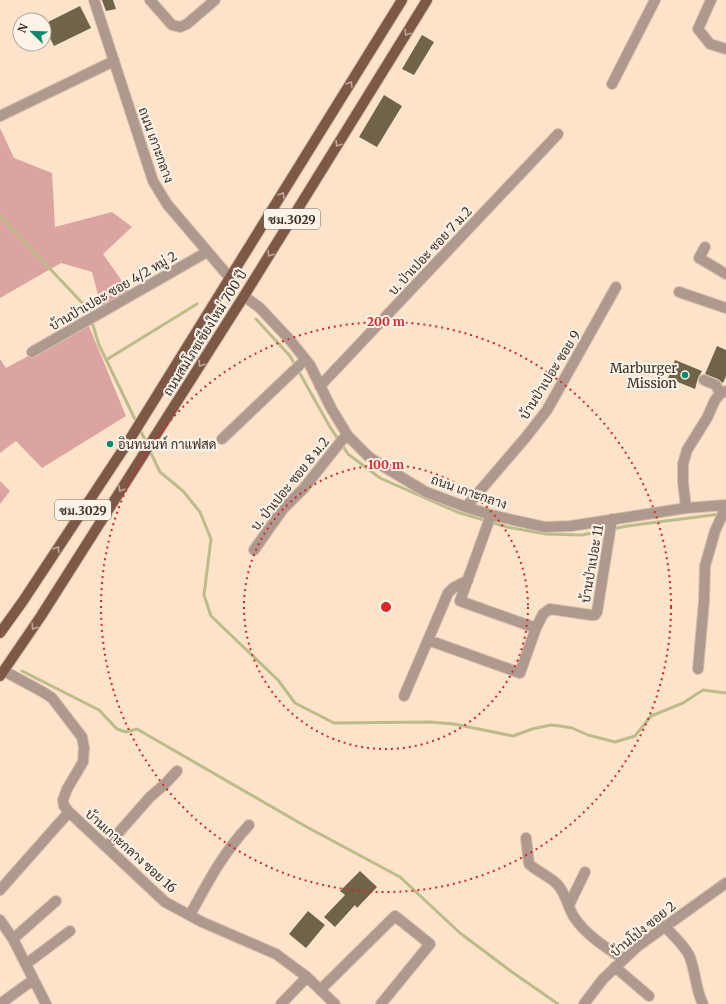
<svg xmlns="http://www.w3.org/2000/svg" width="726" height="1004" viewBox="0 0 726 1004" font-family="Merriweather,Sarabun,serif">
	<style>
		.green { fill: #dca4a0 }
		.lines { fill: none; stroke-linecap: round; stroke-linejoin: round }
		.stream { stroke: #bbbc8a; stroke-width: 3 }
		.building { fill: #706448 }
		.minor-casing { stroke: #d6bfa9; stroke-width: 12 }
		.tertiary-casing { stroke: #d6bfa9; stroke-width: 12 }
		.primary-casing { stroke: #d6bfa9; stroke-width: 12 }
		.minor { stroke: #af998f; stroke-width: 10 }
		.tertiary { stroke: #af998f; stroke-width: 10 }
		.primary { stroke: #7e5847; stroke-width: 10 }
		.oneway { stroke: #bea698 }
		.ring { fill: none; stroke: #d62828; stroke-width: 2; stroke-dasharray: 2 4 }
		.poi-dot { fill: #098a6e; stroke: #fef3e9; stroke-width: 1.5 }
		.labels { text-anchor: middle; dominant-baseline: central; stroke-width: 4; stroke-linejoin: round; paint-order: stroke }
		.shield { fill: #fef3e9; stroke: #766a61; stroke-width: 1 }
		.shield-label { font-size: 12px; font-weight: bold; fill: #3b3027 }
		.street-label { font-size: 13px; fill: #3b3027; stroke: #fef3e9 }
		.poi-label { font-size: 13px; fill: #3b3027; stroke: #fef3e9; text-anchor: end }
		.centre { fill: #d62828; stroke: #fef3e9; stroke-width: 2 }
		.ring-label { font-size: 12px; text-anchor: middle; font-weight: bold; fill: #d62828; stroke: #fef3e9; stroke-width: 4; stroke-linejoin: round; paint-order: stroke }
	</style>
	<rect width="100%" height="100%" fill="#fde3c9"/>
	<path class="green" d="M0,128L14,158L52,173L55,227L112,212L132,227L103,254L129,291L101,306L92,272L61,263L0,298Z
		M88,324L126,416L42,468L16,441L0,453V359L6,368Z
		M0,481L10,491L0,504Z"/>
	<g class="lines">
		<path class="stream" d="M0,216L88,309L99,345L147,444
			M256,319L290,356L330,427L348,454L380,478L457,512L507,527L546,534L582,535L607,530
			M106,360L197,304
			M149,449L160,472L183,491L200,512L211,539L204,595L211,616L278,680L295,703L334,723L430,722L454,724L513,736L532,729L551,725L560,726L572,728L588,735L615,742L635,736L651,716L683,703L703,690L726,693
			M613,529L627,526L720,514
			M22,671L99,710L117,729L126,732L137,729L305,826L400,877L460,933L512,972L558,1004"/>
	</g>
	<path class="building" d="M102,0H113L116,9L106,11Z
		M80,6L91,28L54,46L44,26V24Z
		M422,35L434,42L414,75L402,69Z
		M384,95L402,106L377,147L359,137Z
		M717,346L726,350V376L723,383L718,379L705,374Z
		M675,360L702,371L698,378L695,389L668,378Z
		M360,871L377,887L357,908L355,905L335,927L324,917L345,895L340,891Z
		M308,911L325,925L306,948L289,934Z"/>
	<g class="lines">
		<g class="minor-casing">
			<path id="minor" d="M150,0L172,25L180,27L187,24L215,0
				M711,0L698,29L710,44L726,49
				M612,84L655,0
				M0,116L114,61
				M705,247L699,258L726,274
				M679,292L726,308
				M32,352L207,252
				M704,380L716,385L720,394
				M320,386L558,134
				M222,439L305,360
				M466,507L526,437L547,410L616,287
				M686,508L683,482V464L687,450L707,418L715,400L720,394L726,391
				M254,550L283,509L304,488L342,440L348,436
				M536,628L543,614L550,609L591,615H595L597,612L612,519
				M428,640L448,593L453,588L468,580
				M698,669L704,601L705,566L715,531L726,507
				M4,671L43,692L52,698L82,737L84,748L83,762L67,789L63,800L64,806L69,812L165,902L202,922L276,954L307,977L335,1004
				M404,696L428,640L520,673L536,628L460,601L491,515
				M526,838L529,864C538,872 549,876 557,884C566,893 567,906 574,917C586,935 606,948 624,959
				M106,847L150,797L165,784L177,771
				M0,890L69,812
				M569,905L585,872
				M190,915C208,882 223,853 249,825
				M0,920L13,939L46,1004
				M664,926C673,935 683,944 689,955C696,971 695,989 703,1004
				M13,939L56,901
				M26,964L70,931
				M615,967L649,996
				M320,990L395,916L430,944L381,1004
				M0,1004L33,980
				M281,1004L307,977
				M584,1004L603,979L638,946L726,883"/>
		</g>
		<g class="tertiary-casing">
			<path id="tertiary" d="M94,0L153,181L167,204L230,278
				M244,296L260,308L290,340L310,365L331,408L348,436L368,456L381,465L426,492L466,507L491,515L545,527L571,526L686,508L726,505"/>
		</g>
		<g class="primary-casing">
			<path id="primary" d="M0,633L23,601L130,439L402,0
				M0,676L41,616L244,296L427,0"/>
		</g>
		<use href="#minor" class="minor"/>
		<use href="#tertiary" class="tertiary"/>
		<use href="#primary" class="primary"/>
	</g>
	<defs><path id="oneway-chevron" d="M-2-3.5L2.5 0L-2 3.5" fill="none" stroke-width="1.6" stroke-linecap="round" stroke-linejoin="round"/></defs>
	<g class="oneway">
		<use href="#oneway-chevron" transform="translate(407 33) rotate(122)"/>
		<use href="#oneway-chevron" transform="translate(350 84) rotate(-58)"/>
		<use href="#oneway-chevron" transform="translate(338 144) rotate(122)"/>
		<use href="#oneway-chevron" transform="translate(282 195) rotate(-58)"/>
		<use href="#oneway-chevron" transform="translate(270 254) rotate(122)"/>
		<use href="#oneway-chevron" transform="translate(201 364) rotate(122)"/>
		<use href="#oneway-chevron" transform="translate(121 489) rotate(122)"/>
		<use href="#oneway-chevron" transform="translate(57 549) rotate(-57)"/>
		<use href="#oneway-chevron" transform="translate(34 627) rotate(124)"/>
	</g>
	<g class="ring">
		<circle cx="386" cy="607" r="142"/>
		<circle cx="386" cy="607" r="285"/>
	</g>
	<g class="poi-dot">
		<circle cx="685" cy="375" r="4"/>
		<circle cx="110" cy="444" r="4"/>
	</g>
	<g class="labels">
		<g class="shield">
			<rect x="264" y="209" width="56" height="20" rx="3"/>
			<rect x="55" y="500" width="56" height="20" rx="3"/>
		</g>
		<g class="shield-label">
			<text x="292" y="219">ชม.3029</text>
			<text x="83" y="510">ชม.3029</text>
		</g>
		<g class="street-label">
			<text transform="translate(156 145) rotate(70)">ถนน เกาะกลาง</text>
			<text transform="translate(430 251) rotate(-47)">บ. ป่าเปอะ ซอย 7 ม.2</text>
			<text transform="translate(113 291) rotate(-30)">บ้านป่าเปอะ ซอย 4/2 หมู่ 2</text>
			<text transform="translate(205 333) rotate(-58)">ถนนสมโภชเชียงใหม่ 700 ปี</text>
			<text transform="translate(550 375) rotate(-58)">บ้านป่าเปอะ ซอย 9</text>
			<text transform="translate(290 484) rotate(-51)">บ. ป่าเปอะ ซอย 8 ม.2</text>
			<text transform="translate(469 492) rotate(19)">ถนน เกาะกลาง</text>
			<text transform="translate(592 564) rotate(-80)">บ้านป่าเปอะ 11</text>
			<text transform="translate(131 851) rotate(42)">บ้านเกาะกลาง ซอย 16</text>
			<text transform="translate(643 929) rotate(-39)">บ้านโป่ง ซอย 2</text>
		</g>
		<g class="poi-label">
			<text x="677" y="368">Marburger<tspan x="677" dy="15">Mission</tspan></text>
			<text x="118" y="444" text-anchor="start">อินทนนท์ กาแฟสด</text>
		</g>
	</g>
	<circle cx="386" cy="607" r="6" class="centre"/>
	<g class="ring-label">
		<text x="386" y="326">200 m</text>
		<text x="386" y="469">100 m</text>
	</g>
	<g transform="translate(32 32) rotate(293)"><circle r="19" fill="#fef3e9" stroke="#b0a59b"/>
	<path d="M0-3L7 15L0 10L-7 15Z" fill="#098a6e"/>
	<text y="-6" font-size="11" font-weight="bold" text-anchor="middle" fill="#3b3027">N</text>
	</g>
</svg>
